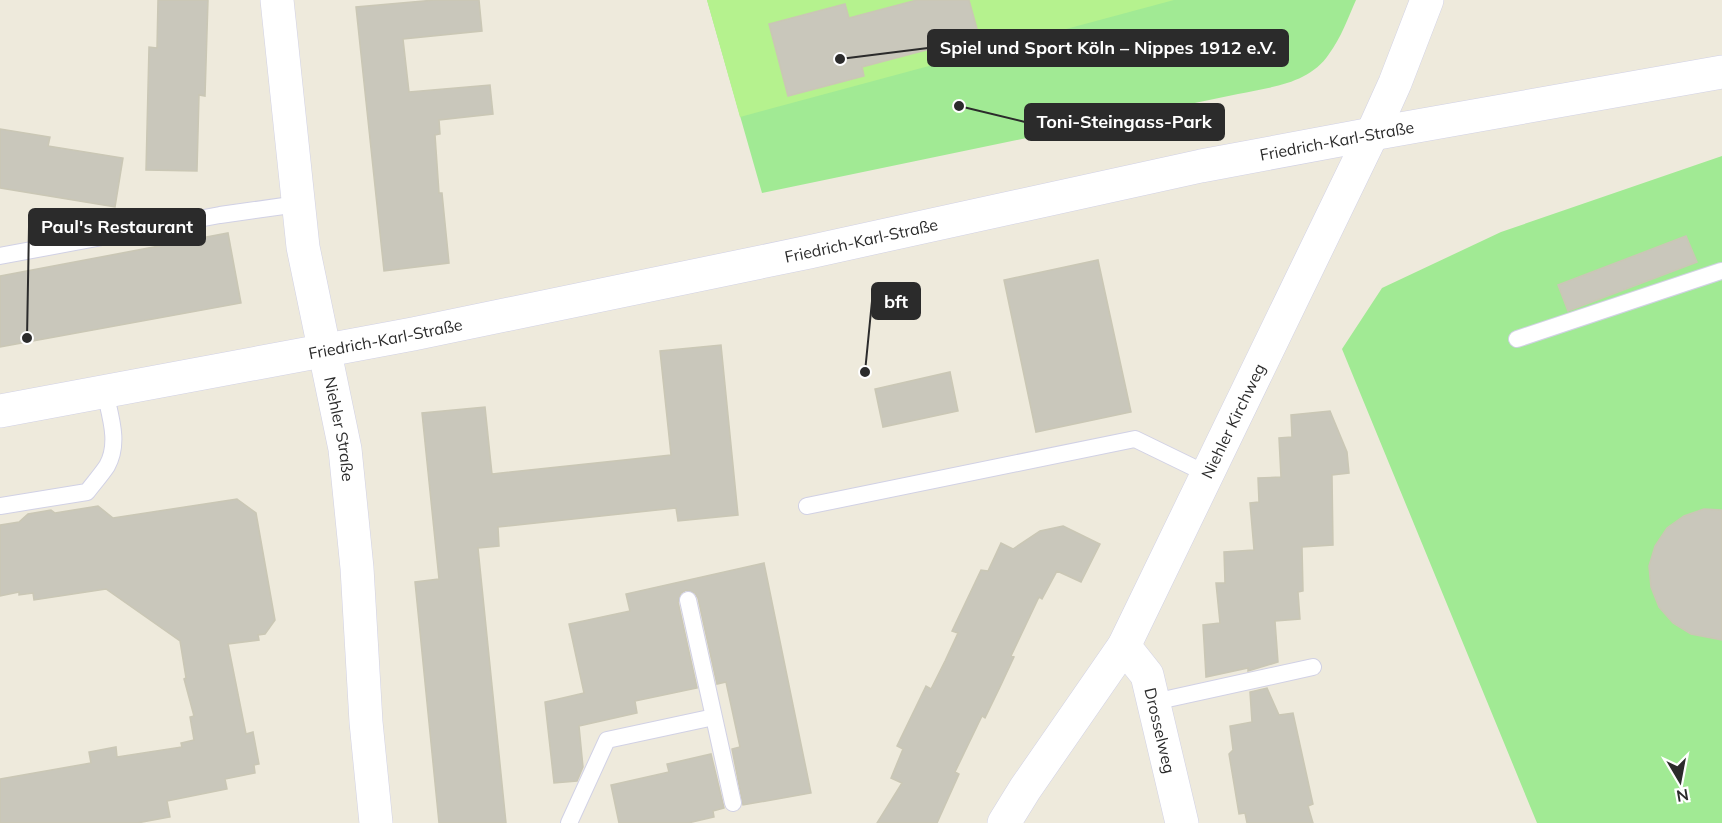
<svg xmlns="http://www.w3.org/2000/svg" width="1722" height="823" viewBox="0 0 1722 823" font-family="Mulish,sans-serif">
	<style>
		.green { fill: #a1ea94 }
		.pitch { fill: #b5f28e }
		.building { fill: #c9c7bb; stroke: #cac7b5; stroke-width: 1.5 }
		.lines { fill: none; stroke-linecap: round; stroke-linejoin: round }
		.lane-casing { stroke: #d1d1e5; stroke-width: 18 }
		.street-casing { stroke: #d1d1e5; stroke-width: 34 }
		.secondary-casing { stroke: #d1d1e5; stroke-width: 34 }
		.lane { stroke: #fff; stroke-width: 16 }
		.street { stroke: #fff; stroke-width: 33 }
		.secondary { stroke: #fff; stroke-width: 33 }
		.labels { text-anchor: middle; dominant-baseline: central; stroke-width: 4.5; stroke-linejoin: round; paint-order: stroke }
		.street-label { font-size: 16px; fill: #2b2b2b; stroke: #fff }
		.leader { fill: none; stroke: #2b2b2b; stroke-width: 2 }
		.callout-dot { fill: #2b2b2b; stroke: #fff; stroke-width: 2 }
		.callout { fill: #2b2b2b; stroke: #2b2b2b; stroke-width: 2 }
		.callout-label { font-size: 18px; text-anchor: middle; font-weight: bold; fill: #fff }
	</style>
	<rect width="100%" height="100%" fill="#eeeadc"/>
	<path class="green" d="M707,0H1356C1348,18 1341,38 1329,54C1309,84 1271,87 1238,94L762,193Z
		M1722,156V823H1537L1342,349L1382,288L1501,232Z"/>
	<path class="pitch" d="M707,0H1174L740,117Z"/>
	<path class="building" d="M158,0H208L205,96L199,95L197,171L146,170L149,47L157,48Z
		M435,0H479L482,31L403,39L409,92L490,85L493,114L439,120L440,134L435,135L439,193H442L449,263L384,271L356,7Z
		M917,0H969L979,36L862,67L864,76L788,96L769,24L845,4L849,18Z
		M0,129L50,137L48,146L123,158L115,207L0,188Z
		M228,233L241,303L0,347V276Z
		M1686,236L1697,262L1568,311L1558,285Z
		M1098,260L1131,412L1036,432L1004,280Z
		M721,345L738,515L678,521L676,508L498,527L499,546L478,548L506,823H439L415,582L439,579L422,413L485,407L492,474L671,455L660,351Z
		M950,372L958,411L883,427L875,389Z
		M1330,411L1347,452L1349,473L1332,475L1333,545L1302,547L1303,591L1298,592L1300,619L1275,621L1278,662L1248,671V668L1206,677L1203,625L1220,623L1216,583H1225L1224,552L1254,550L1250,503L1259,502L1258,478L1281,477L1279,438L1292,437L1291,415Z
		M237,499L256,513L275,620L265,634L258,635L259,640L228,644L246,734L253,732L259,764L254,765L255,773L225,779L227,789L167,801L170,817L137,823H0V779L91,763L89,752L116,747L117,757L182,747L181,743L194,740L190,717L194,716L184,679L186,678L180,641L106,589L34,600L33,593L19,595V592L0,596V525L19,522L28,514L51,510L55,513L98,506L113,518Z
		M1704,509L1722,510V640L1691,634L1673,623L1659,607L1651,587L1649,566L1655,546L1667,528L1684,516Z
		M1063,526L1100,544L1081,582L1057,571L1042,599L1039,597L1011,656L1014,657L1000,687L985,718L982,716L955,772L959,774L937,823H877L902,783L891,778L903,749L897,746L926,686L931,689L945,661L958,633L952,631L981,570L988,571L1001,543L1013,549L1040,531Z
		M764,563L811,793L743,805L732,749L740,747L726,682L717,684L698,598L695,593L686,590L681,593L678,602L697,688L635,701L637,713L579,726L583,767L577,781L554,783L545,702L584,693L569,624L630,611L626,594Z
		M1267,688L1279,715L1293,713L1313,804L1308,806L1313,823H1247L1245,813L1239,814L1229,754L1233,750L1230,726L1252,722L1250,692Z
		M711,754L724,808L713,811L714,817L688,823H619L611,785L669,772L667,764Z"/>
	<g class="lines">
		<g class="lane-casing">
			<path id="lane" d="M0,256L220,215L298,204
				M1517,339L1721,271
				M0,506L87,492C93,484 101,475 107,466C120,443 110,416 105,392
				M807,506L1135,439L1207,474
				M688,600L733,803
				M1154,702L1313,667
				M569,823L607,740L714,717"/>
		</g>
		<g class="street-casing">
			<g id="street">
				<path id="s1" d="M1124,646L1147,675L1182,823"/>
				<path id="s2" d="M1004,823L1025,789L1124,646L1372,134L1395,83L1427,0"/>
			</g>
		</g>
		<g class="secondary-casing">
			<g id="secondary">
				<path id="s3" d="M277,0L303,247L345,449L357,568L366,722L376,823"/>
				<path id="s4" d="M0,411L413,334L809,252L1201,166L1372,134L1722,72"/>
			</g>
		</g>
		<use href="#lane" class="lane"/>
		<use href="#street" class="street"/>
		<use href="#secondary" class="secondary"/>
	</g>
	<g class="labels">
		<g class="street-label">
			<text stroke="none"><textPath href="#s4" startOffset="1364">Friedrich-Karl-Straße</textPath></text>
			<text stroke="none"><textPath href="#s4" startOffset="878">Friedrich-Karl-Straße</textPath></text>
			<text stroke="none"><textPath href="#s4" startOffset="392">Friedrich-Karl-Straße</textPath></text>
			<text stroke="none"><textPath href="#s2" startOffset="464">Niehler Kirchweg</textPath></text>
			<text stroke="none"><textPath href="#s3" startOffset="434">Niehler Straße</textPath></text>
			<text stroke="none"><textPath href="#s1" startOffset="94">Drosselweg</textPath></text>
		</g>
	</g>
	<path class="leader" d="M840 59L928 48M959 106L1025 122M27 338L29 227M865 372L872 301"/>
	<g class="callout-dot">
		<circle cx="840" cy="59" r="6"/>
		<circle cx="959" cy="106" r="6"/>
		<circle cx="27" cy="338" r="6"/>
		<circle cx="865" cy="372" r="6"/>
	</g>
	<g class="callout">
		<rect x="928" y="30" width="360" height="36" rx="6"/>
		<rect x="1025" y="104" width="199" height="36" rx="6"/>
		<rect x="29" y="209" width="176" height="36" rx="6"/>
		<rect x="872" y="283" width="48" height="36" rx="6"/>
	</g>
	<g class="callout-label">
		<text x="1108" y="54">Spiel und Sport Köln – Nippes 1912 e.V.</text>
		<text x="1124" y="128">Toni-Steingass-Park</text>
		<text x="117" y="233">Paul's Restaurant</text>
		<text x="896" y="308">bft</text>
	</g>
	<g transform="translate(1680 781) rotate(170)" stroke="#ffffff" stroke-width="4.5" paint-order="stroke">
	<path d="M0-4.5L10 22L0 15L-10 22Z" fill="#2b2b2b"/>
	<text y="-9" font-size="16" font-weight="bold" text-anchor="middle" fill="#2b2b2b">N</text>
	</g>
</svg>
